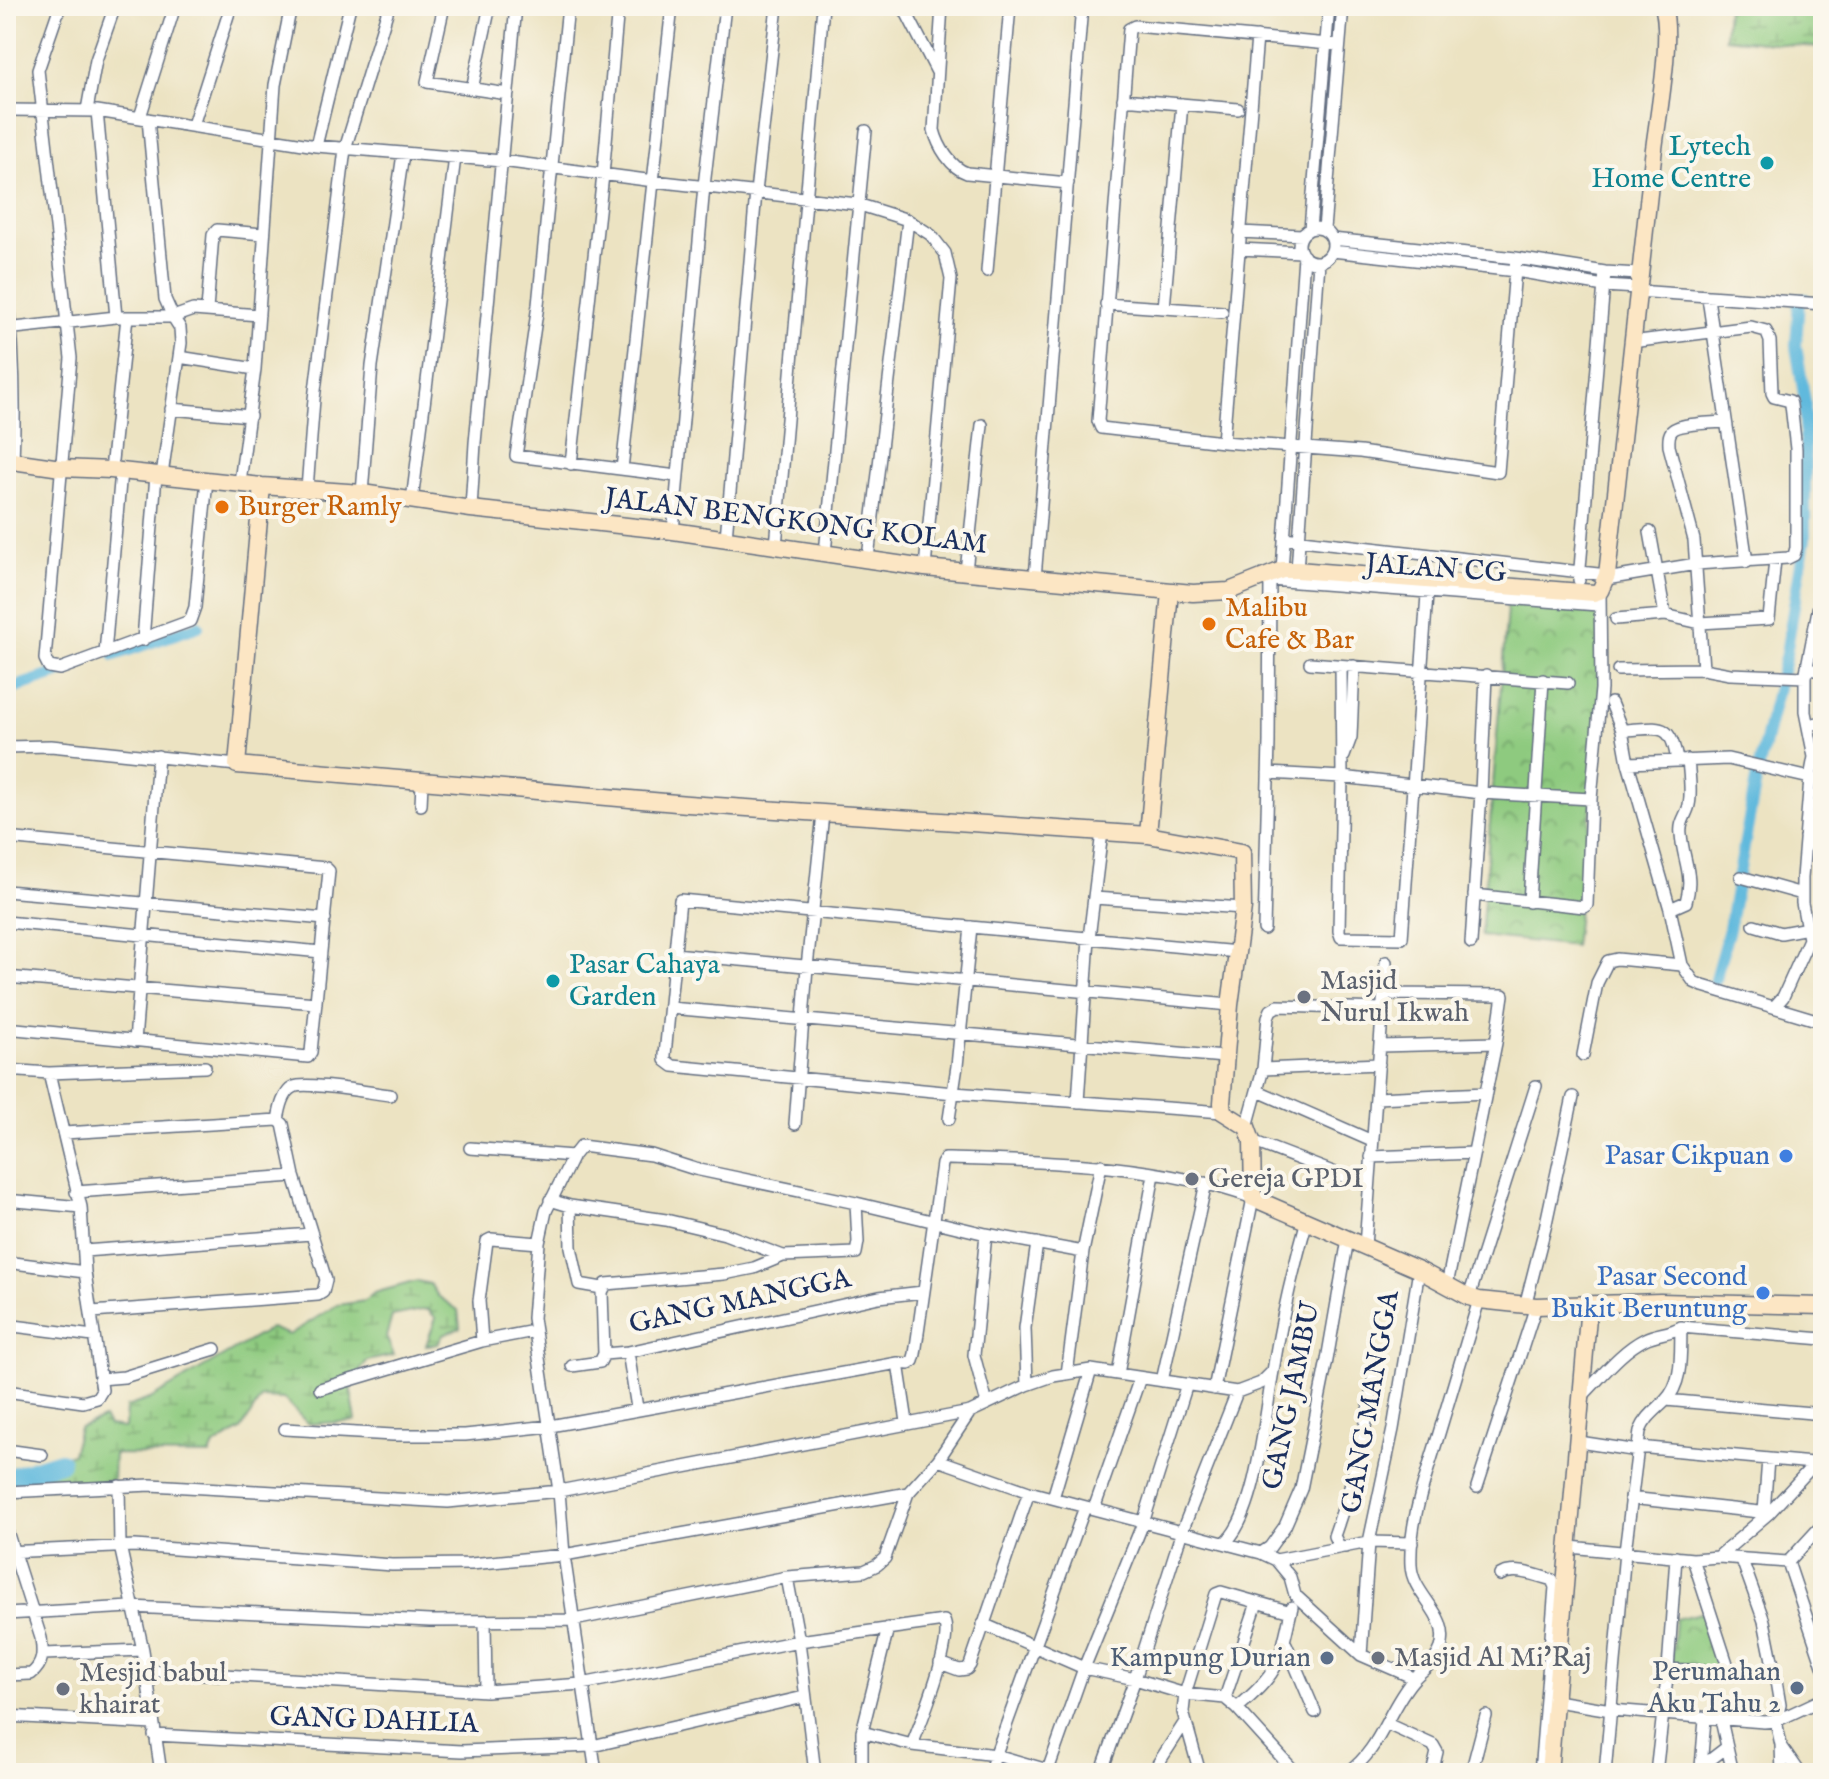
<svg xmlns="http://www.w3.org/2000/svg" width="1829" height="1779" viewBox="0 0 1829 1779" font-family="'IM FELL English',serif">
	<style>
		.wetland { fill: url(#wetland-marsh); stroke: #547c6e; stroke-width: 2 }
		.park { fill: url(#park-crowns); stroke: #547c6e; stroke-width: 2 }
		.lines { fill: none; stroke-linecap: round; stroke-linejoin: round }
		.canal { stroke: #60b9dd; stroke-width: 12 }
		.river { stroke: #60b9dd; stroke-width: 20 }
		.street-casing { stroke: #646e81; stroke-width: 14 }
		.secondary-casing { stroke: #646e81; stroke-width: 19 }
		.street { stroke: #fff; stroke-width: 11 }
		.secondary { stroke: #fce6c4; stroke-width: 16 }
		.culture-dot { fill: #0f9aa8; stroke: #fbf7ec; stroke-width: 3 }
		.food-dot { fill: #e8710a; stroke: #fbf7ec; stroke-width: 3 }
		.worship-dot { fill: #6b7280; stroke: #fbf7ec; stroke-width: 3 }
		.shop-dot { fill: #3f7fe0; stroke: #fbf7ec; stroke-width: 3 }
		.service-dot { fill: #5c6f8a; stroke: #fbf7ec; stroke-width: 3 }
		.labels { text-anchor: middle; dominant-baseline: central; stroke-width: 8; stroke-linejoin: round; paint-order: stroke }
		.culture-label { font-size: 28px; fill: #0d838f; stroke: #fbf7ec; text-anchor: end }
		.food-label { font-size: 28px; fill: #c56008; stroke: #fbf7ec; text-anchor: start }
		.street-label { font-size: 28px; fill: #1b2f5e; stroke: #fbf7ec }
		.worship-label { font-size: 28px; fill: #5b616d; stroke: #fbf7ec; text-anchor: start }
		.shop-label { font-size: 28px; fill: #366cbe; stroke: #fbf7ec; text-anchor: end }
		.service-label { font-size: 28px; fill: #4e5e75; stroke: #fbf7ec; text-anchor: end }
	</style>
	<defs>
		<pattern id="wetland-marsh" width="20" height="14" patternUnits="userSpaceOnUse" patternTransform="scale(2)"><rect width="20" height="14" fill="#8eca7f"/><path d="M1 5h8M5 5V1M11 12h8M15 12V8" fill="none" stroke="#73a46b"/></pattern>
		<pattern id="park-crowns" width="20" height="18" patternUnits="userSpaceOnUse" patternTransform="scale(2)"><rect width="20" height="18" fill="#8eca7f"/><path d="M2 6a3 3 0 1 1 6 0M12 15a3 3 0 1 1 6 0" fill="none" stroke="#73a46b"/></pattern>
	</defs>
	<rect width="100%" height="100%" fill="#fbf7ec"/>
	<filter id="ink" filterUnits="userSpaceOnUse"><feTurbulence type="fractalNoise" baseFrequency=".0125" numOctaves="2"/><feDisplacementMap in="SourceGraphic" scale="16" xChannelSelector="R" yChannelSelector="G"/><feConvolveMatrix kernelMatrix="1 2 1 2 8 2 1 2 1" color-interpolation-filters="sRGB"/></filter>
	<filter id="wash" filterUnits="userSpaceOnUse"><feTurbulence type="fractalNoise" baseFrequency=".006" numOctaves="4" result="noise"/><feDisplacementMap in="SourceGraphic" scale="32" xChannelSelector="R" yChannelSelector="G"/><feGaussianBlur stdDeviation="1.8" result="paint"/><feColorMatrix in="noise" values="0 0 0 0 0 0 0 0 0 0 0 0 0 0 0 0 0 1.4 0 .05"/><feComposite in="paint" operator="in"/></filter>
	<g filter="url(#wash)">
		<rect width="100%" height="100%" fill="#ece3c2"/>
		<path class="wetland" d="M1727,6H1823V48L1725,38Z
			M417,1281L430,1284L438,1296L458,1310L460,1328L443,1334L438,1344L426,1345L436,1318L427,1309L392,1316L386,1337L394,1355L367,1361L350,1385L356,1421L308,1424L284,1399L261,1398L241,1430L214,1446L210,1455L114,1454L113,1480L103,1484L14,1489L34,1467L72,1454L79,1428L103,1418L108,1426L125,1428L126,1407L150,1399L271,1328L289,1335L337,1305L365,1301L374,1293Z"/>
		<path class="park" d="M1508,596L1602,604L1601,727L1574,946L1481,936Z
			M1705,1612L1723,1669L1671,1668L1675,1619Z"/>
		<g class="lines">
			<path class="canal" d="M114,655L198,626
				M16,687L70,669
				M1715,979L1729,929L1757,775L1786,654L1805,539V401L1796,346L1799,299H1805"/>
			<path class="river" d="M6,1479L60,1462"/>
		</g>
	</g>
	<g filter="url(#ink)">
		<g class="lines">
			<g class="street-casing">
				<path id="street" d="M60,6L38,70L71,358L45,659L49,667L60,669L190,621L195,607L207,479
					M444,6L427,82L508,94
					M568,6L538,305L516,456L677,476
					M903,6L937,72
					M942,6L934,130C938,146 951,168 967,173L1068,183
					M6,15L9,6
					M1339,45L1135,26L1129,29L1098,421L1101,428L1223,442L1360,452L1498,472L1516,258
					M472,89L490,6
					M1123,99L1238,109
					M6,110L97,111L316,146L502,161L654,181L857,204L908,220L931,235L945,253L951,279L925,568
					M87,110L96,60L115,6
					M97,111L116,317
					M140,117L175,6
					M148,119L165,299L173,317L193,310L259,315
					M193,125L231,6
					M316,146L350,6
					M1299 245a17 17 0 1 1 34 0a17 17 0 1 1-34 0Z
					M1310,229L1329,6
					M1324,229L1343,6
					M1240,232L1302,235
					M1332,239L1516,258L1605,272L1638,274
					M1239,249L1301,252
					M1332,251L1516,271L1604,286L1637,288
					M6,269C13,333 16,396 13,461
					M987,271L1010,6
					M1636,291L1823,304
					M1708,298L1747,562
					M1106,304L1222,312
					M1164,308L1182,104
					M207,310L213,235L217,230L263,234
					M6,329L116,317H173L180,328L181,343L162,475
					M179,357L255,369
					M171,409L250,416
					M1223,442L1257,37
					M571,464L603,175L618,6
					M622,469L672,6
					M111,470L127,317
					M240,482L255,369L275,85L291,6
					M307,489L314,399L345,149L389,6
					M362,493L372,366L403,154
					M412,501L455,157
					M471,509L475,443L516,6
					M673,531L704,186L725,6
					M1650,532L1665,615L1700,623L1769,619L1775,560
					M726,538L756,192L777,6
					M1284,538L1607,575
					M776,546L823,6
					M825,553L866,131
					M868,558L908,220
					M1282,570L1304,256
					M1297,570L1319,262
					M966,571L982,425
					M1035,578L1082,6
					M1606,579L1696,564L1788,558L1794,555L1796,548V449L1791,405L1790,401L1774,397L1772,393L1770,341L1766,331L1751,327L1631,342
					M1270,580L1598,605
					M1579,580L1605,272
					M1616,619L1665,615
					M143,640L156,475
					M105,653L121,471
					M1310,663L1568,683
					M1341,666L1342,777L1339,931L1341,937L1402,938L1428,581
					M1703,669L1694,540L1669,446C1669,442 1668,436 1671,432C1676,423 1714,423 1725,422
					M1807,669L1823,671
					M1618,670L1703,669L1730,674L1805,677
					M1611,703L1622,730L1628,763L1670,909L1682,965L1694,982L1703,986L1823,1022
					M1808,725L1823,722
					M1622,730C1658,729 1671,719 1677,761
					M6,747L51,746L237,765
					M1344,756L1351,737L1354,666
					M1628,763L1728,759L1823,781
					M1268,773L1342,777L1481,793L1591,799
					M421,805L422,783
					M1805,837L1823,838
					M6,838L326,868L329,871L311,1052L308,1057L6,1028
					M1741,877L1802,894
					M6,891L325,919
					M1474,895L1584,907L1587,905L1591,799L1601,689L1600,591
					M1094,898L1243,908
					M1529,902L1543,680
					M1670,909L1686,902C1694,874 1683,861 1681,834C1679,822 1687,815 1689,805C1692,791 1689,774 1688,760
					M6,922L321,952
					M1754,925L1781,933L1808,928L1823,933
					M1264,929L1269,742L1270,575
					M1471,943L1481,793L1486,675
					M674,954C859,971 1045,988 1230,1005
					M6,977L316,1003
					M1384,994L1503,995L1496,1043L1447,1285
					M1775,1006L1783,997L1809,939L1802,903V878L1810,778L1814,757L1805,712V677L1823,584
					M670,1008L1224,1057
					M135,1041L158,756
					M1380,1046L1496,1043
					M1583,1055L1597,983L1608,961L1617,959L1682,965
					M1263,1069L1379,1064
					M6,1070L49,1073L205,1067
					M1258,1091L1372,1141
					M1376,1098L1486,1093
					M1078,1102L1089,938L1102,832
					M1223,1112L954,1093L673,1066L665,1060V1055L680,900L1238,952
					M949,1119L957,1066L971,927
					M795,1124L807,967L823,814
					M1247,1127L1263,1069L1268,1017L1271,1010L1278,1006L1383,1009
					M64,1133L278,1120C280,1109 283,1092 294,1087C306,1081 372,1093 390,1095
					M1252,1141L1369,1186
					M470,1148L573,1156
					M1371,1157L1474,1153
					M76,1192L294,1176
					M6,1200L81,1207
					M550,1200L570,1206L666,1220L725,1234L783,1256L856,1253L858,1242L856,1203
					M570,1206L571,1247L579,1284L602,1288
					M986,1234L974,1355L987,1404
					M1365,1246L1386,962
					M84,1251L311,1234
					M6,1262L85,1272
					M1469,1297L1536,1086
					M1525,1306L1545,1228L1573,1097
					M92,1312L318,1295L323,1292L326,1280L294,1176L283,1124L278,1120
					M6,1325L93,1336
					M482,1341L479,1301L487,1241L491,1239L539,1243
					M628,1352L637,1408
					M604,1354L602,1292L606,1284L724,1274L754,1268L783,1256
					M898,1363L907,1422
					M572,1366L600,1362L604,1354L628,1352L879,1297L923,1292
					M1067,1374L1083,1252L1101,1165
					M1118,1374L1154,1174
					M100,1379L124,1377L215,1349
					M1162,1381L1206,1183
					M1027,1385L1025,1328L1037,1243
					M320,1389L482,1341L534,1331
					M6,1391L83,1402L97,1398L102,1390L85,1272L81,1207L49,1073
					M1583,1395C1602,1376 1621,1351 1645,1339C1657,1333 1669,1334 1681,1327L1823,1339
					M1666,1400L1823,1414
					M285,1429L393,1435H465L550,1426L898,1363L909,1364L913,1361L915,1354L942,1164L945,1159H949C1051,1162 1156,1163 1253,1198L1214,1389
					M1579,1442L1638,1451
					M1638,1447L1823,1464
					M6,1450L42,1455
					M938,1460L1029,1492L1261,1553L1276,1560L1290,1577L1295,1595L1361,1655L1414,1678
					M119,1486L120,1546L143,1650L161,1773
					M1477,1487L1536,1306
					M6,1492L151,1485L448,1502L559,1491L970,1412L1027,1385L1053,1376L1091,1370L1237,1392L1261,1383L1273,1371
					M1053,1498L1091,1370
					M1630,1498L1769,1513
					M1094,1509L1140,1378
					M1764,1512L1768,1459
					M6,1528L41,1638C43,1652 44,1664 31,1674L6,1675
					M1226,1542C1257,1512 1265,1415 1273,1371C1281,1320 1293,1270 1307,1220
					M1345,1547L1339,1546L1334,1536C1355,1476 1372,1414 1376,1350
					M1570,1547L1693,1559L1718,1557L1788,1562
					M6,1552L135,1546L392,1565L471,1564L564,1555L908,1493
					M1261,1553L1270,1547L1285,1526L1301,1489L1327,1360L1348,1239
					M1718,1557L1769,1513L1818,1460
					M1693,1559L1730,1673
					M1276,1560L1369,1542L1412,1543
					M1742,1560L1764,1621L1775,1675L1780,1705L1776,1721L1781,1745L1782,1773
					M1788,1562L1823,1666
					M1788,1562L1823,1524
					M1500,1575C1515,1567 1536,1575 1552,1580L1555,1587L1540,1773
					M787,1577L799,1641L815,1773
					M6,1614L131,1607L430,1621L574,1620L787,1577L864,1571L877,1565L885,1558L908,1493L938,1460L970,1412
					M485,1621L486,1691
					M983,1624L1084,1668L1135,1679L1185,1694L1225,1698L1237,1708L1296,1773
					M1286,1644L1315,1712
					M44,1654L143,1650
					M1361,1655L1369,1542L1393,1429L1419,1270
					M940,1663L959,1670L967,1669L970,1665L1029,1492
					M1668,1669L1775,1675
					M145,1670L486,1691L582,1684L799,1641L944,1621C954,1641 921,1722 912,1745
					M1225,1698L1257,1603
					M1556,1701L1611,1710L1764,1722L1776,1721L1823,1699
					M1237,1708C1282,1671 1279,1661 1292,1607
					M6,1716L153,1724
					M1721,1720L1733,1773
					M1387,1724L1433,1745L1437,1752L1432,1773
					M862,1732L912,1745L996,1755L1058,1773
					M154,1735L462,1751L592,1746L804,1697
					M1782,1747L1800,1773
					M1701,1767L1705,1719
					M6,1772L10,1773
					M596,1773L564,1555L559,1491L533,1318L539,1243L546,1211L573,1156L581,1146L651,1155L695,1169L856,1203L986,1234L1083,1252
					M862,1773V1732L888,1628
					M989,1773L1085,1507
					M1047,1773L1084,1668L1143,1523L1187,1384
					M1101,1773L1135,1679L1182,1531L1237,1392
					M1152,1773L1185,1722
					M1200,1773L1183,1712L1185,1694L1216,1594L1221,1592L1291,1612
					M1347,1773C1381,1750 1387,1710 1413,1680C1422,1669 1436,1663 1441,1648C1451,1614 1412,1596 1411,1565C1409,1523 1425,1480 1437,1440C1451,1393 1465,1346 1479,1300
					M1471,1773L1486,1716
					M1605,1773L1625,1552L1640,1431C1646,1417 1655,1411 1665,1401C1684,1382 1680,1352 1681,1327
					M1656,1773L1668,1669L1676,1557
					M1693,1773L1727,1747"/>
			</g>
			<g class="secondary-casing">
				<path id="secondary" d="M6,460L61,468L111,470L262,486L362,493L471,509L673,531L925,568L1193,593L1229,591L1282,570H1297L1594,593L1600,591L1607,575C1621,436 1637,297 1653,157C1657,119 1673,40 1663,6
					M262,486L237,765L688,804L1148,835L1242,852L1243,908L1230,1005L1222,1103L1223,1112L1247,1127L1252,1141L1253,1198L1419,1270L1469,1297L1479,1300L1536,1306L1660,1302L1823,1306
					M1148,835L1170,591
					M1549,1773L1589,1305"/>
			</g>
			<use href="#street" class="street"/>
			<use href="#secondary" class="secondary"/>
		</g>
	</g>
	<g class="culture-dot">
		<circle cx="1767" cy="163" r="8"/>
		<circle cx="553" cy="981" r="8"/>
	</g>
	<g class="food-dot">
		<circle cx="222" cy="507" r="8"/>
		<circle cx="1209" cy="624" r="8"/>
	</g>
	<g class="worship-dot">
		<circle cx="1304" cy="997" r="8"/>
		<circle cx="1192" cy="1179" r="8"/>
		<circle cx="1378" cy="1658" r="8"/>
		<circle cx="63" cy="1689" r="8"/>
	</g>
	<g class="shop-dot">
		<circle cx="1786" cy="1156" r="8"/>
		<circle cx="1763" cy="1293" r="8"/>
	</g>
	<g class="service-dot">
		<circle cx="1327" cy="1658" r="8"/>
		<circle cx="1797" cy="1688" r="8"/>
	</g>
	<g class="labels">
		<g class="culture-label">
			<text x="1751" y="147">Lytech<tspan x="1751" dy="32">Home Centre</tspan></text>
			<text x="569" y="965" text-anchor="start">Pasar Cahaya<tspan x="569" dy="32">Garden</tspan></text>
		</g>
		<g class="food-label">
			<text x="238" y="507">Burger Ramly</text>
			<text x="1225" y="608">Malibu<tspan x="1225" dy="32">Cafe &amp; Bar</tspan></text>
		</g>
		<g class="street-label">
			<text transform="translate(796 522) rotate(7)">JALAN BENGKONG KOLAM</text>
			<text transform="translate(1436 569) rotate(4)">JALAN CG</text>
			<text transform="translate(740 1302) rotate(-12)">GANG MANGGA</text>
			<text transform="translate(1292 1396) rotate(-78)">GANG JAMBU</text>
			<text transform="translate(1371 1402) rotate(-80)">GANG MANGGA</text>
			<text transform="translate(374 1721) rotate(2)">GANG DAHLIA</text>
		</g>
		<g class="worship-label">
			<text x="1320" y="981">Masjid<tspan x="1320" dy="32">Nurul Ikwah</tspan></text>
			<text x="1208" y="1179">Gereja GPDI</text>
			<text x="1394" y="1658">Masjid Al Mi'Raj</text>
			<text x="79" y="1673">Mesjid babul<tspan x="79" dy="32">khairat</tspan></text>
		</g>
		<g class="shop-label">
			<text x="1770" y="1156">Pasar Cikpuan</text>
			<text x="1747" y="1277">Pasar Second<tspan x="1747" dy="32">Bukit Beruntung</tspan></text>
		</g>
		<g class="service-label">
			<text x="1311" y="1658">Kampung Durian</text>
			<text x="1781" y="1672">Perumahan<tspan x="1781" dy="32">Aku Tahu 2</tspan></text>
		</g>
	</g>
	<rect width="1829" height="1779" fill="none" stroke="#fbf7ec" stroke-width="32"/>
</svg>
